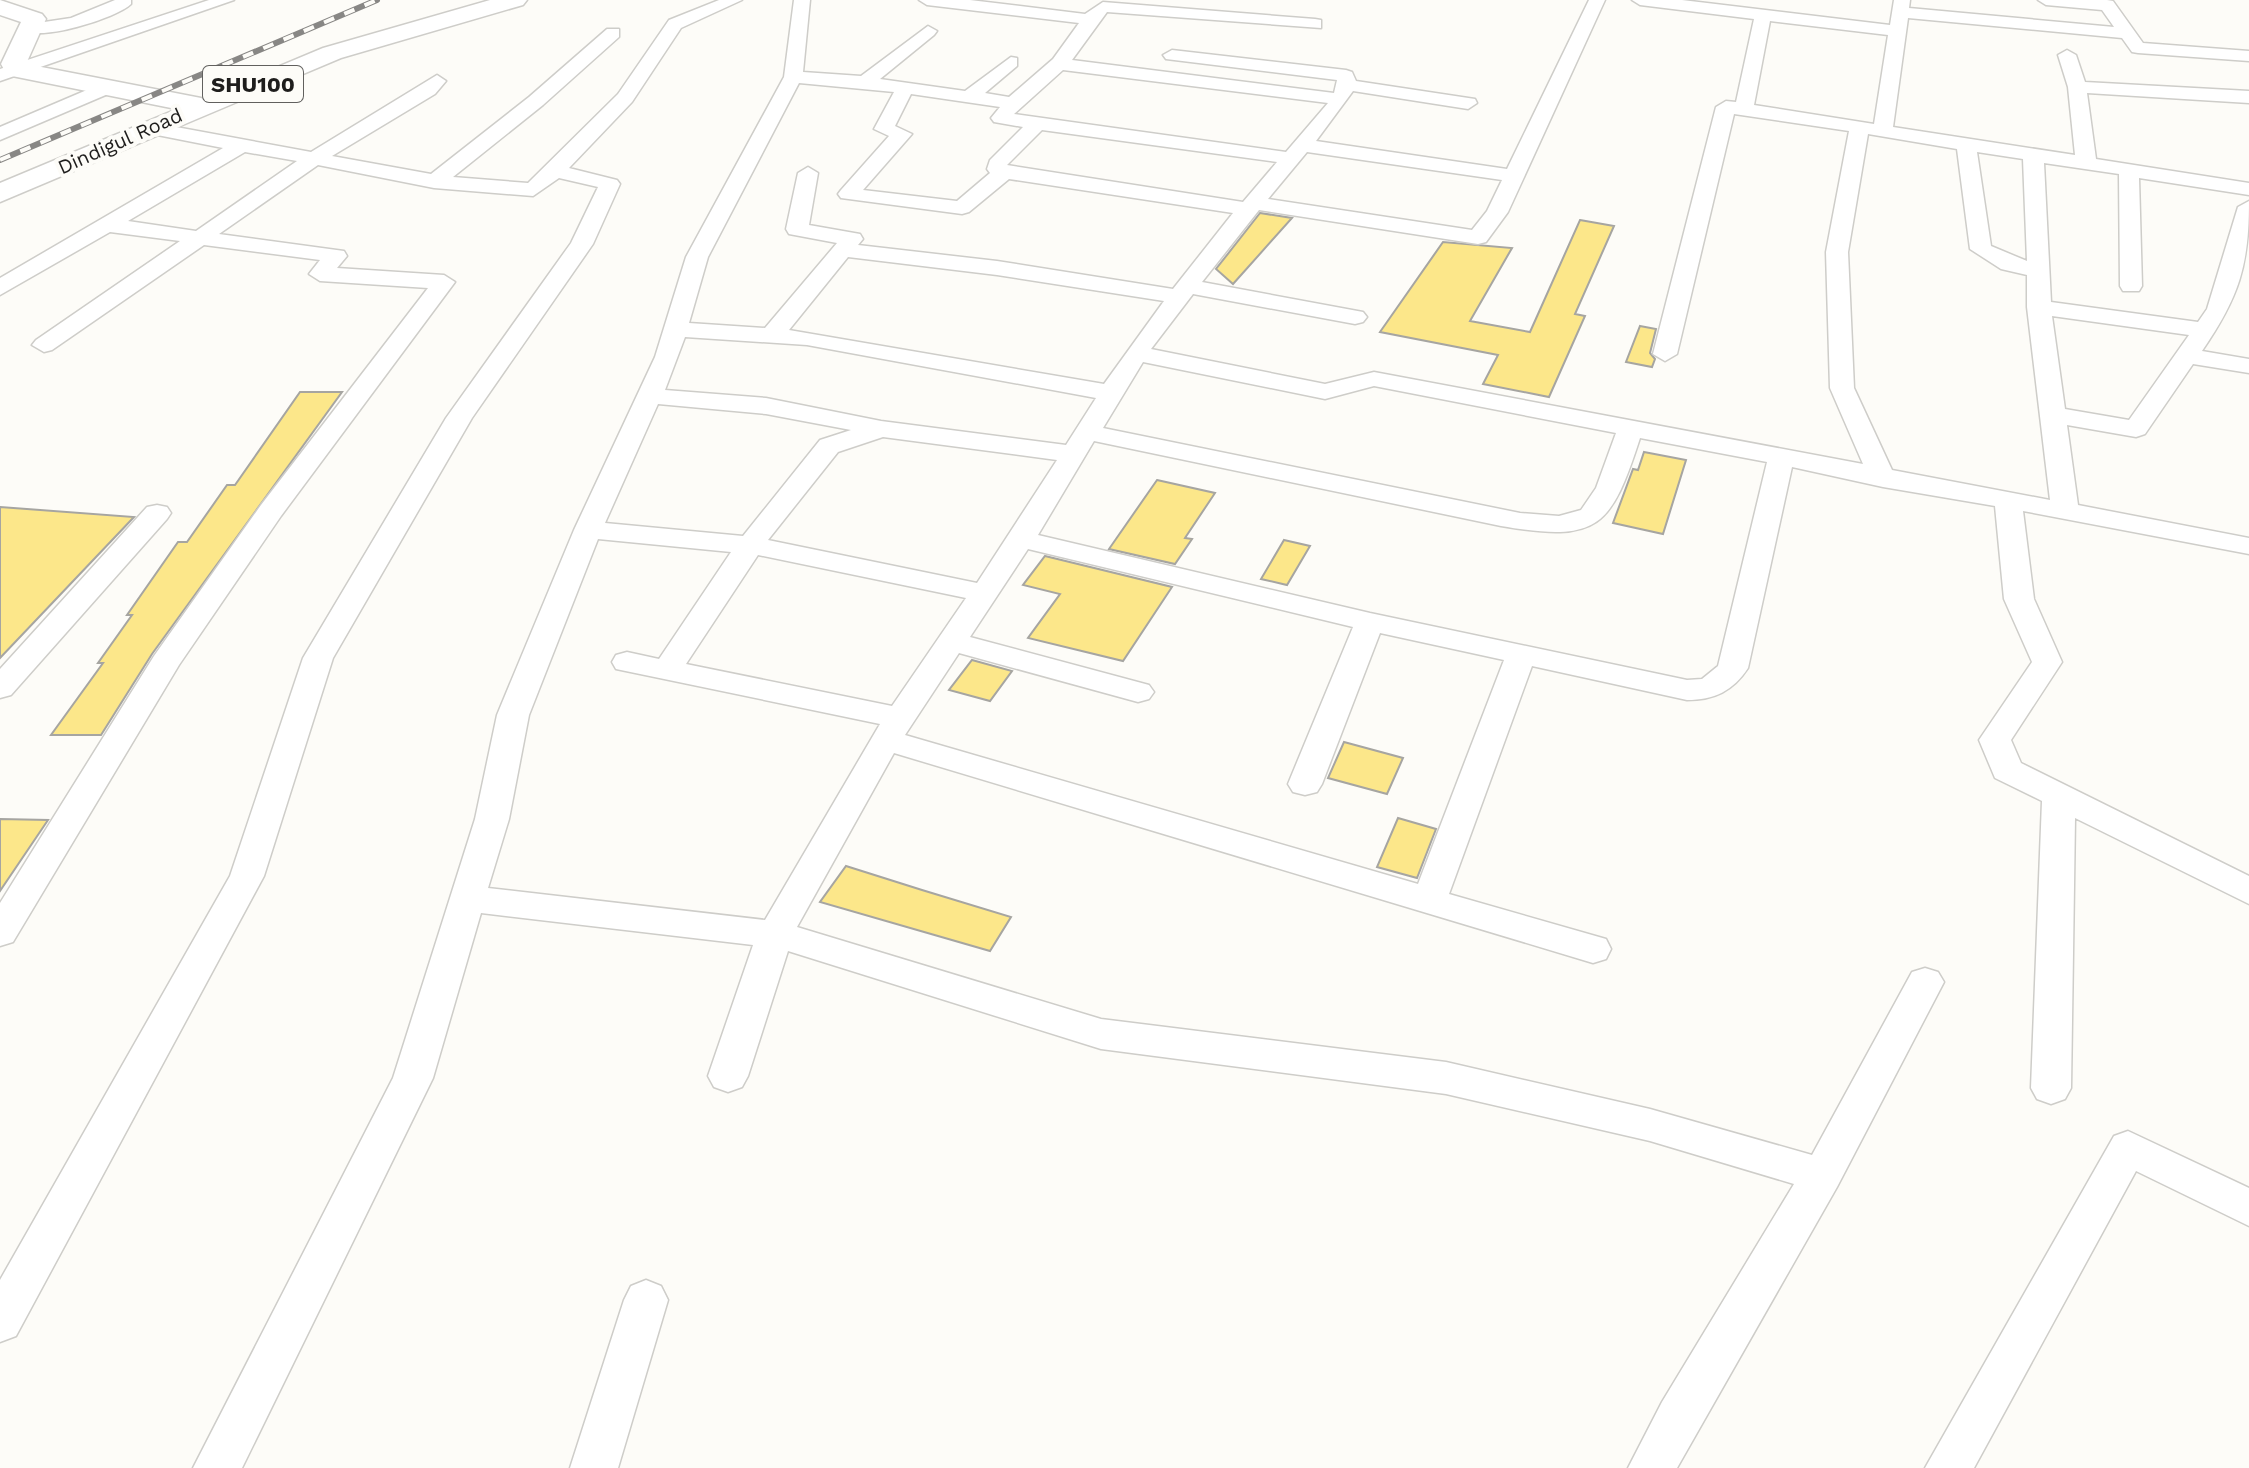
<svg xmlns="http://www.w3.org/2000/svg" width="2249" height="1468" viewBox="0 0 2249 1468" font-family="'Work Sans',sans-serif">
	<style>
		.building { fill: #fce78a; stroke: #a6a5a1; stroke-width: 2 }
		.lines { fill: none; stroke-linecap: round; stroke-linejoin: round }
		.street-casing { stroke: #cecdc9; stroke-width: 3 }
		.secondary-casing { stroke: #cecdc9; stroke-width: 3 }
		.primary-casing { stroke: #cecdc9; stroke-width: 3 }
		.street { fill: #fff; fill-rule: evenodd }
		.secondary { fill: #fff; fill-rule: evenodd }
		.primary { fill: #fff; fill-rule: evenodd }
		.rail-casing { stroke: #888785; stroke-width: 6 }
		.rail { stroke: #fdfcf8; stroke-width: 4; stroke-dasharray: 11; stroke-linecap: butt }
		.labels { text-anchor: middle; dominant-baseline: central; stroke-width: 8; stroke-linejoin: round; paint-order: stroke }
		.far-street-label { font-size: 20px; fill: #1e1d1c; stroke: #fdfcf8 }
		.shield { fill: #fdfcf8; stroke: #61605e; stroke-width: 2 }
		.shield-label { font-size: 22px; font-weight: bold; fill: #1e1d1c }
	</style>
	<rect width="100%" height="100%" fill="#fdfcf8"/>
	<path class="building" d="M1260,213L1292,218L1233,284L1216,269Z
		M1580,220L1614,226L1575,314L1585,316L1549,397L1483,384L1498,355L1380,332L1443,242L1512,248L1470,321L1530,332Z
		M1640,326L1656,329L1650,353L1655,359L1652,367L1626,362Z
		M300,392H342L152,654L101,735H51L103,663H98L132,615H127L178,542H187L227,485H235Z
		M1644,452L1686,460L1663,534L1613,523L1633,469L1638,470Z
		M1157,480L1215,493L1185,538L1192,539L1175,564L1109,549Z
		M0,507L134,517L0,658Z
		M1284,540L1310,546L1287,585L1261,579Z
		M1045,556L1172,587L1123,661L1028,638L1060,594L1023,585Z
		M972,660L1012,671L990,701L949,690Z
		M1344,742L1403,758L1387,794L1328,778Z
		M1398,818L1436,829L1417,878L1377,867Z
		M0,819L48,820L0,891Z
		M846,866L922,890L1011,917L990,951L820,902Z"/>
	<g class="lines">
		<g class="street-casing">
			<path id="street" d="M115,0H131V4C117,18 37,43 22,29L31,24L71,18Z
				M209,0H234L0,81V69Z
				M719,0H742L681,28L632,102L569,168L617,180L620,184L593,244L472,418L333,658L264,876L16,1336L0,1342V1280L230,876L303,658L446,418L571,243L598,187L559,178L533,196L434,188L318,165L219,234L344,251L347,256L337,268L444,275L455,282L281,516L179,665L13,942L0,946V903L154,656L261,505L428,288L320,281L309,274L320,260L204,245L52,350L44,352L32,345L36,340L180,241L110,232L0,295V278L223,148L142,132L139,128L142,124L149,122L311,152L437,75L446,81L435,94L332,156L431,174L529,97L607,29H619V37L543,105L453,177L528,183L618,94L669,20ZM245,152L297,161L196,231L128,221Z
				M794,0H810L803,72L861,76L928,26L937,31L934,35L880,79L965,91L1011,57L1017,58V66L985,93L1009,97L1053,59L1079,23L927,5L919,0H970L1085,14L1103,2L1315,19L1321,20V28L1107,12L1072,60L1334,93L1337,80L1166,59L1163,55L1172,50L1346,70L1352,72L1356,81L1475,99L1477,103L1468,109L1353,91L1316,141L1507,169L1589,0H1605L1508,212L1486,242L1478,244L1259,210L1202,282L1363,312L1367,317L1363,322L1355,324L1193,294L1151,349L1325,384L1374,372L1863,464L1830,388L1826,252L1849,131L1734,114L1677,354L1665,361L1653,354L1716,107L1726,101L1736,102L1754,19L1640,5L1632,0H1682L1890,25L1894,0H1910L1909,8L2114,27L2102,10L2046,5L2038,0H2107L2113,1L2143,43L2249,51V61L2138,53L2132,52L2122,38L1908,18L1893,127L2075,155L2068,87L2058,55L2067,50L2076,55L2085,82L2249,91V103L2087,93L2096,159L2249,183V195L2139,178L2142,286L2139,291H2123L2120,286L2119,174L2044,163L2051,302L2198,322L2207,309L2238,207L2249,201C2249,266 2239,297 2202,351L2249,359V373L2193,364L2145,434L2136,437L2067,425L2078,505L2249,538V554L2023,511L2034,599L2062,662L2011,740L2021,763L2249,876V904L2075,818L2071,1088L2065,1099L2051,1104L2037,1099L2031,1088L2042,801L1995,778L1979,740L2032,662L2004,599L1995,506L1883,487L1792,467L1748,668C1733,691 1714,700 1687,700L1532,666L1449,894L1606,939L1611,949L1606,959L1593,963L894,753L797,927L1101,1019L1446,1062L1650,1109L1812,1155L1912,972L1925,968L1938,972L1944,982L1837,1187L1677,1468H1628L1662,1402L1794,1184L1650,1141L1446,1094L1101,1049L788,951L748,1076L742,1087L728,1092L714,1087L708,1076L753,945L481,913L433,1078L242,1468H193L393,1078L475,819L497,715L574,530L655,357L686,257L784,77ZM1770,21L1888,35L1874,124L1754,105ZM1063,70L1328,103L1286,152L1014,114ZM799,83L894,92L874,129L889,136L841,190L838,194L841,198L962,214L969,212L1009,179L1233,213L1173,289L997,261L858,245L863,239L860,234L809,225L818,173L808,167L798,173L786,229L789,234L837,243L765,328L689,323L708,257ZM911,94L1000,107L991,118L994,122L1023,127L990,160L987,169L990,173L957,201L863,190L912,134L895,126ZM1042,130L1277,162L1243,202L1007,165ZM1868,134L1957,149L1970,249L2001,269L2027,275V307L2050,500L1892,470L1854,388L1848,252ZM1307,152L1502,180L1487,211L1472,230L1268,199ZM1977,152L2023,159L2027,261L1991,246ZM848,257L997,275L1164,301L1104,384L789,330ZM2052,316L2189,335L2129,420L2065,409ZM685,337L807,345L1096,398L1066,445L881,421L766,398L665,390ZM1143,362L1325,399L1374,386L1616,433L1596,488L1581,510L1559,516L1520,513L1103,428ZM658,404L766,414L851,430L820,440L743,536L605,523ZM883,437L1057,460L977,583L768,540L838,452ZM1640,438L1767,462L1718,666L1702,679L1687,680L1370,613L1038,535L1094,441L1501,526C1599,543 1611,527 1640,438ZM598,539L731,552L659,659L627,652L616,655L612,662L616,669L880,724L765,920L488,888L509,819L529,715ZM1028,549L1353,627L1288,784L1293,792L1305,795L1317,792L1322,784L1380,633L1504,660L1418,884L905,735L959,653L1138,702L1149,699L1154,692L1149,685L970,637ZM758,555L966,598L892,706L686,664Z
				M108,81L117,87L115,91L0,140V127Z
				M157,505L167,507L171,513L167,519L11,695L0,698V669L147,507Z
				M2128,1131L2249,1188V1226L2136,1171L1974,1468H1925L2114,1136Z
				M646,1280L661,1286L668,1300L618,1468H570L624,1300L631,1286Z"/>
		</g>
		<g class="secondary-casing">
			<path id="secondary" d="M0,0L42,14L46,19L26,64L201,98L214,106L201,114L7,75L1,64L21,22L0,15Z"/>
		</g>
		<g class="primary-casing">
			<path id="primary" d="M490,0H527L523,5L341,58L0,202V183L323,48Z"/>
		</g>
		<use href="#street" class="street"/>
		<use href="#secondary" class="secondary"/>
		<use href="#primary" class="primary"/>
		<g class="rail-casing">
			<path id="rail" d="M0,160L377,0"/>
		</g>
		<use href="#rail" class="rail"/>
	</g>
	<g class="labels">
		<g class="far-street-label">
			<text transform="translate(120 141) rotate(-24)">Dindigul Road</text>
		</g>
		<rect class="shield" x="203" y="66" width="100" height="36" rx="6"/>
		<g class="shield-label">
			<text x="253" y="84">SHU100</text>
		</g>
	</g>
</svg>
